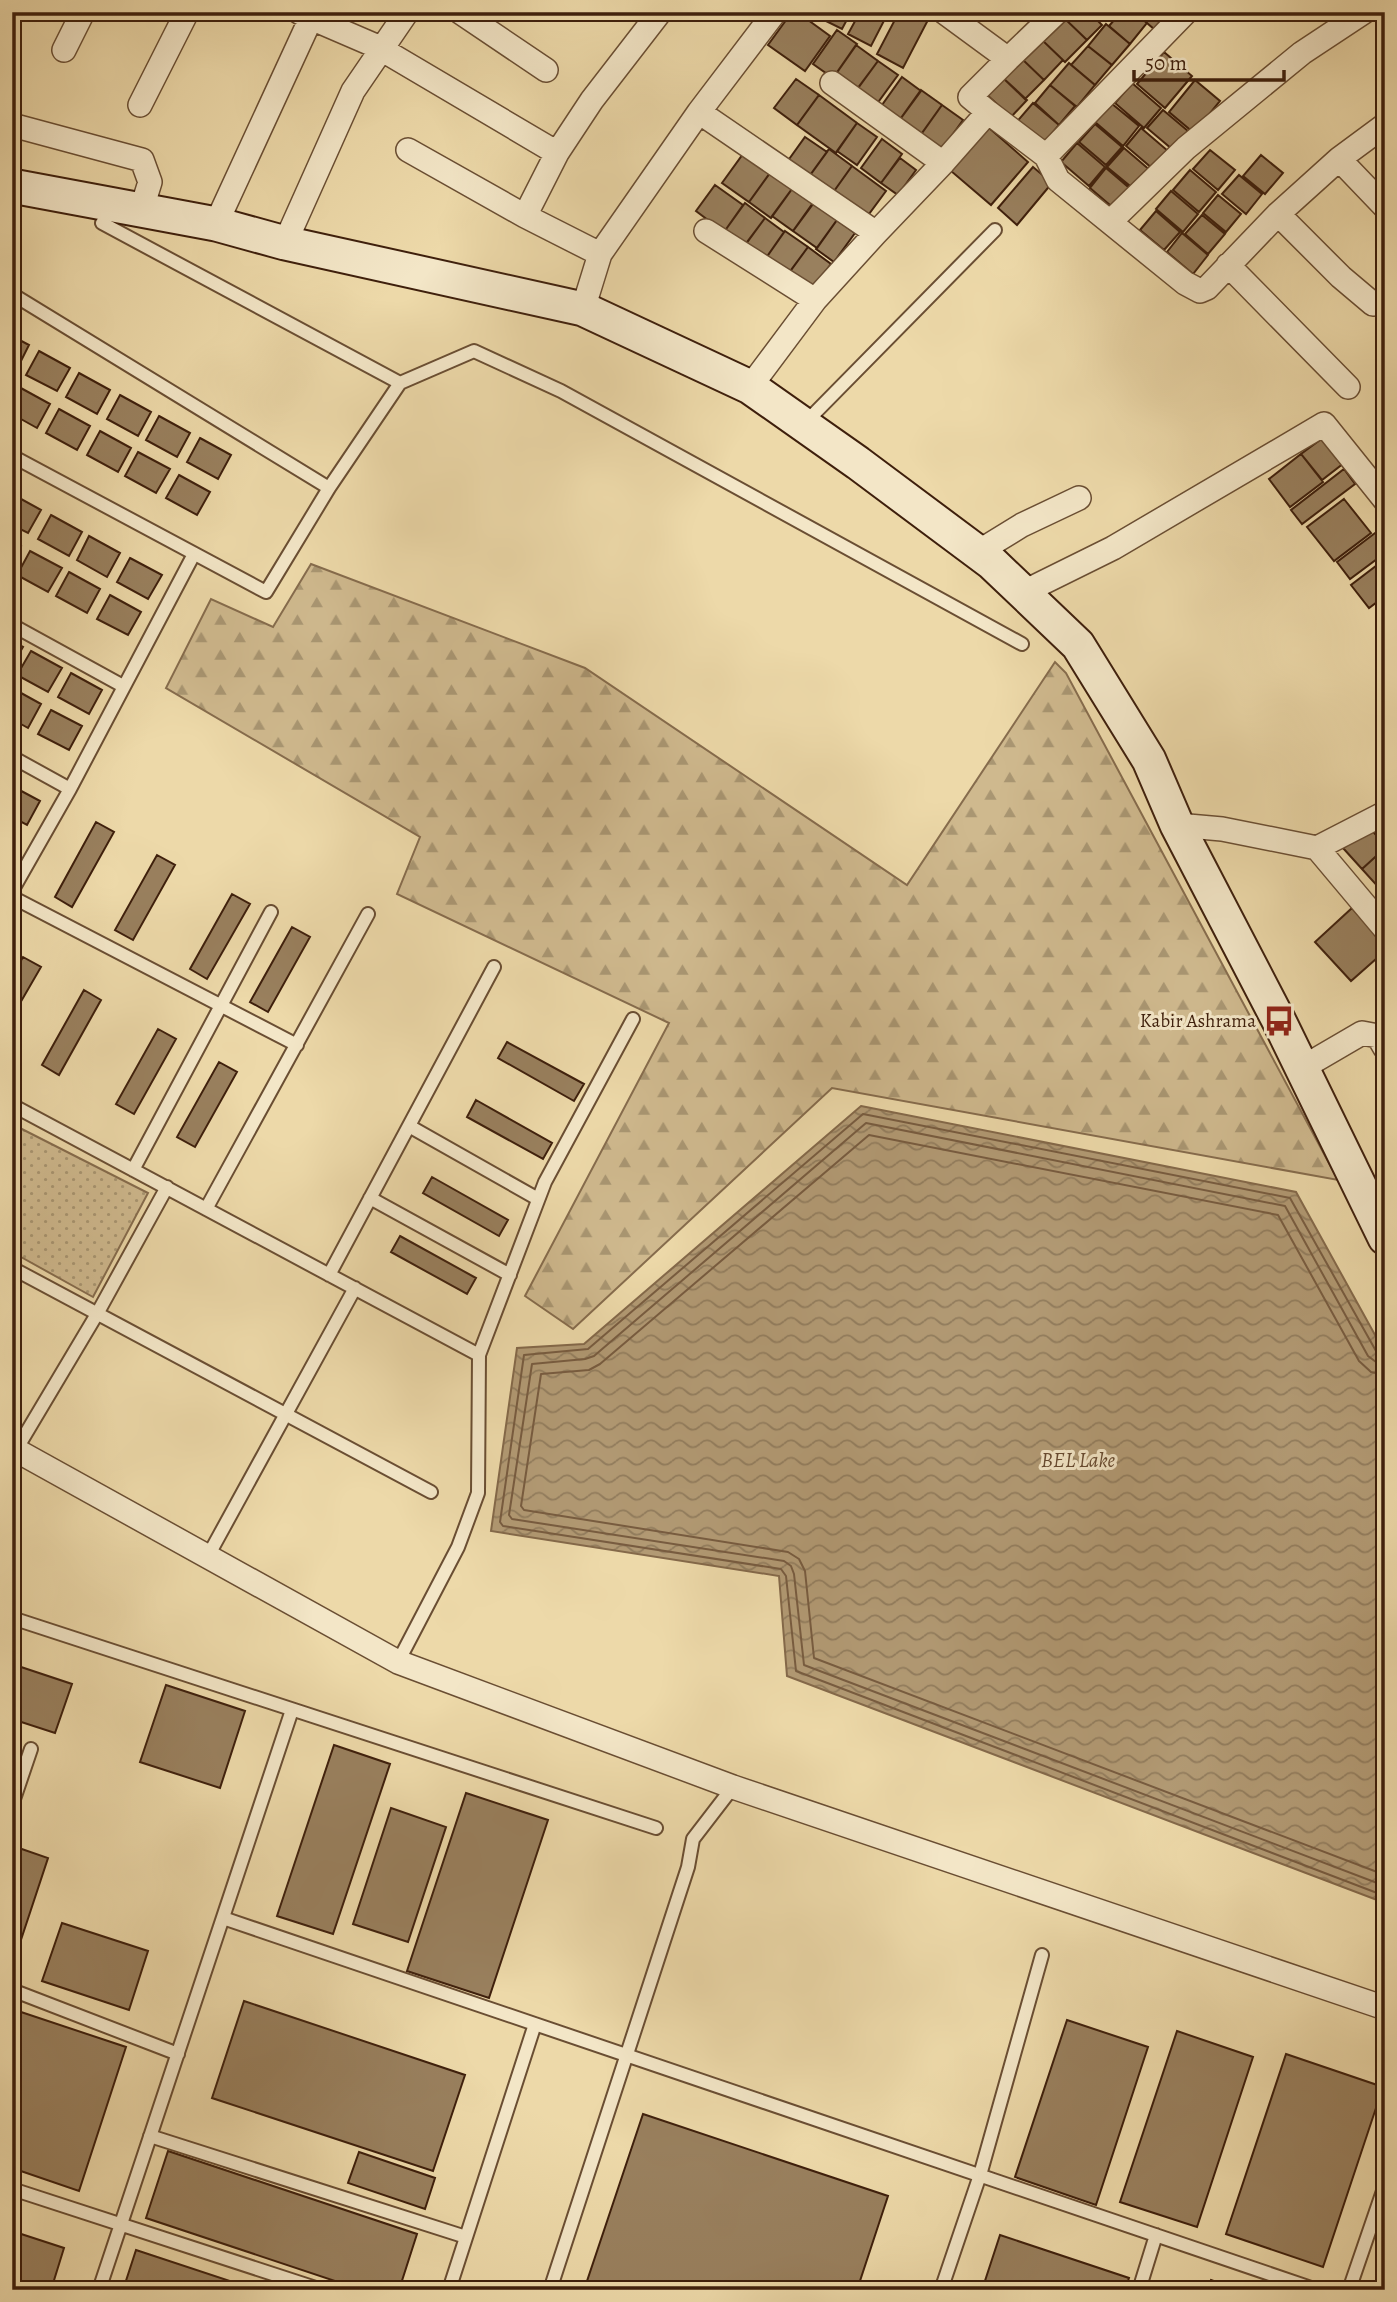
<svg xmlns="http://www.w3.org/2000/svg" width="1397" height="2302" viewBox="0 0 1397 2302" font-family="Alegreya,serif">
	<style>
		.forest { fill: url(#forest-firs); stroke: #866c4d; stroke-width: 2 }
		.park { fill: url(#park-dots); stroke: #866c4d; stroke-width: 2 }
		.water { fill: url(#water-waves); stroke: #84694a; stroke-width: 2 }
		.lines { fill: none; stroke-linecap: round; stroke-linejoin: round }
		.shore { stroke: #785c40; stroke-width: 2 }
		.building { fill: #99805e; stroke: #3e1f0c; stroke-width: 2 }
		.lane-casing { stroke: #6a4e33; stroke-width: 16 }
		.street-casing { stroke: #6a4e33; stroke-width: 26 }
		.secondary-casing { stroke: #3e1f0c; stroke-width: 37 }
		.lane { stroke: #f3e6c7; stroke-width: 12 }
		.street { stroke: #f3e6c7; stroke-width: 23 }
		.secondary { stroke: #f3e6c7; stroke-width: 33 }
		.labels { text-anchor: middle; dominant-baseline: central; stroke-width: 6; stroke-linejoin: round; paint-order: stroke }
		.poi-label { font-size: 19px; fill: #3e1f0c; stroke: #f3e6c7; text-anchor: end }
		.water-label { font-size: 21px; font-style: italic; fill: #674a30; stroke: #f3e6c7 }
	</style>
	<defs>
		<pattern id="forest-firs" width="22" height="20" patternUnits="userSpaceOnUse" patternTransform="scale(1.75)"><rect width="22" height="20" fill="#cfb98e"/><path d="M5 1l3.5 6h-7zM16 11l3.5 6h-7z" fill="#a99672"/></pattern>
		<pattern id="park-dots" width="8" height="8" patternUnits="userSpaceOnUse" patternTransform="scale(1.75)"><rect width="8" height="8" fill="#cfb98e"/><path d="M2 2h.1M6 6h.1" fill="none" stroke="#a99672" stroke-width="1.8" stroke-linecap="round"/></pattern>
		<pattern id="water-waves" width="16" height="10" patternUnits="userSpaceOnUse" patternTransform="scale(1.75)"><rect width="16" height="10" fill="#b29a74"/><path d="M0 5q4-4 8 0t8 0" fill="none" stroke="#927d5e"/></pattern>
	</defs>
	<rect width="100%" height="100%" fill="#edd9a9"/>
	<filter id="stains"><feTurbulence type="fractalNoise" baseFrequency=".00286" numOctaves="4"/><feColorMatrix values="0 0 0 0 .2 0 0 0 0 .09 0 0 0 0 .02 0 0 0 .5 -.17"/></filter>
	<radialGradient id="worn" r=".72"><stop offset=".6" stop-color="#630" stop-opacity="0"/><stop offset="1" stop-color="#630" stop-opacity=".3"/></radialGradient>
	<path class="forest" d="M311,564L585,668L907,885L1055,662L1066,673L1338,1180L832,1088L573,1329L525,1296L669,1023L397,894L420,837L166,688L211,599L273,627Z"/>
	<path class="park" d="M12,1124L148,1193L93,1297L12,1252Z"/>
	<path class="water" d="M861,1106L1296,1192L1385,1353V1903L787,1676L779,1576L491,1531L517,1348L584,1344Z"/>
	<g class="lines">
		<path class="shore" d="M1385,1355L1376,1351L1290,1198L863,1114L588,1349L524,1355L500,1522L503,1526L781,1569L786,1576L796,1671L1385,1896
			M1385,1364L1376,1362L1368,1356L1285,1206L866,1123L594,1356L585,1359L532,1364L509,1515L512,1519L784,1561L791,1566L794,1574L804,1665L1385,1886
			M1385,1375L1371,1372L1359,1361L1278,1215L869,1135L600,1364L589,1370L541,1374L521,1506L524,1510L788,1552L799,1559L805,1571L814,1658L1385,1875"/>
	</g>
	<path class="building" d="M792,12H797L830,36L805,71L768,45Z
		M824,12H851L842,29L820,18Z
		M860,12L888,13L871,46L848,34Z
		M899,12H913L928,20L903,68L877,54Z
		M1067,12H1089L1102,25L1087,40L1063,17Z
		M1121,12H1134L1147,23L1130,44L1109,26Z
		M1134,12H1168L1154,29Z
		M1063,17L1087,40L1065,62L1041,39Z
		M1106,24L1130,44L1112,65L1088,46Z
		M837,30L857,44L833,78L813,64Z
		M1041,39L1063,60L1044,80L1022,59Z
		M856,45L878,61L854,93L833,78Z
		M1088,46L1112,65L1095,85L1071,65Z
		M1164,52L1192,76L1165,108L1137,84Z
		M1021,58L1044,80L1025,99L1002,77Z
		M878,61L898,75L876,105L856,91Z
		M1069,63L1095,85L1077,107L1050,85Z
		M902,77L921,91L896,125L877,112Z
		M1002,77L1027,100L1011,117L986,94Z
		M796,79L819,95L797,125L774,108Z
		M1195,80L1220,101L1194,133L1169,112Z
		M1132,83L1161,108L1144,128L1115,103Z
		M1050,85L1075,106L1059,125L1035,103Z
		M921,90L942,105L917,140L896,125Z
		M819,95L857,123L836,153L797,125Z
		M1033,103L1059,125L1041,147L1014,125Z
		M1111,103L1139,126L1123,146L1095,122Z
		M942,105L963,120L938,155L917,140Z
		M1163,110L1188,131L1172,149L1147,128Z
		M857,123L877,137L857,165L837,151Z
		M1095,124L1122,147L1106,165L1079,142Z
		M988,127L1028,162L991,205L951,171Z
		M1141,128L1168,151L1153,169L1126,146Z
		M805,137L827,152L808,178L787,162Z
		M882,139L902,154L881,183L861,168Z
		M1077,143L1105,167L1089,186L1061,162Z
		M1124,148L1151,171L1135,190L1107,167Z
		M829,149L852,166L832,194L808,178Z
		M1210,150L1235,170L1218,190L1193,169Z
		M743,154L770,173L749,202L722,183Z
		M1261,155L1283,173L1265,194L1243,176Z
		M900,158L916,170L898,195L881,183Z
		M852,166L886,191L866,218L832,194Z
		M1033,167L1052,183L1017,225L998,208Z
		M1106,168L1134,192L1117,211L1090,188Z
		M1190,170L1216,192L1199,212L1173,190Z
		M770,173L792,189L771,218L749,202Z
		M1239,175L1262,194L1246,214L1222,194Z
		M715,185L743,205L724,232L696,211Z
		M792,189L813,204L793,231L772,216Z
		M1171,191L1198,214L1183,232L1156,209Z
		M1218,195L1241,214L1226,232L1203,213Z
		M745,203L765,218L744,246L724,232Z
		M813,203L837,220L817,248L793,231Z
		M1156,211L1180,232L1164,250L1140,230Z
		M1202,215L1225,234L1208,254L1185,234Z
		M765,218L784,232L766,258L746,244Z
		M837,220L855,233L834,262L816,249Z
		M785,231L808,247L788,274L766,258Z
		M1182,233L1208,255L1193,274L1167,252Z
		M808,247L831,264L812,289L789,273Z
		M12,336L29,345L17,369L12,367Z
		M39,351L70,368L57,391L26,375Z
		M79,373L110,390L97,414L66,397Z
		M19,387L50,404L37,428L12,414V399Z
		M120,395L151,412L138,436L107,419Z
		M59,409L90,426L77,450L46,433Z
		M159,416L190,433L177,457L146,440Z
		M100,431L131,448L118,472L87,455Z
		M1324,437L1344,463L1322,480L1301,454Z
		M200,438L231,455L218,479L187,462Z
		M138,452L170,469L156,493L125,476Z
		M1301,454L1323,482L1290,507L1269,479Z
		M1344,469L1355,484L1302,524L1291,510Z
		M179,475L210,492L197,515L166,498Z
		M12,494L41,510L28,533L12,525Z
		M1344,499L1371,533L1334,561L1307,527Z
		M51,515L82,532L69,556L38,539Z
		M1379,530L1385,537V553L1350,579L1337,562Z
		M89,536L120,553L107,577L77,560Z
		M12,541L21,546L12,561Z
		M30,551L62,568L48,592L17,575Z
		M130,558L162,575L148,599L117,582Z
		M1385,559V596L1369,608L1351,585Z
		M69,572L100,589L87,613L56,596Z
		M110,595L141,612L128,635L97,619Z
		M12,641L23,647L12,666Z
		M31,651L62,668L48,692L17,675Z
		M71,673L102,690L89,714L58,697Z
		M12,688L41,704L28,728L12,719Z
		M51,710L82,726L69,750L38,734Z
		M12,786L40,801L27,825L12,817Z
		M96,822L114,832L72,907L55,897Z
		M1368,826L1385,845V848L1362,869L1343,848Z
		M12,834L20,837L12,851Z
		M1385,848V885L1380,889L1362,869Z
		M157,855L175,865L133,940L115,930Z
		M232,894L250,904L207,979L190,969Z
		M1352,908L1385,944V951L1351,981L1315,942Z
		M292,927L310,937L268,1012L250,1002Z
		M23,957L41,967L12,1017V976Z
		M84,990L101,1000L59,1075L42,1065Z
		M158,1029L176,1039L134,1114L116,1104Z
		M507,1042L584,1084L574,1101L498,1058Z
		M219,1062L237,1072L195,1147L177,1137Z
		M476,1100L552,1143L543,1159L467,1117Z
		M432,1177L508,1220L499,1236L423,1193Z
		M400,1236L476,1278L467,1294L391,1252Z
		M12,1664L72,1684L55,1733L12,1719Z
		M166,1685L245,1711L220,1788L140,1762Z
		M334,1745L390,1764L333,1934L277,1916Z
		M466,1793L548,1820L489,1998L407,1971Z
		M391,1808L446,1827L408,1942L353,1924Z
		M16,1847L48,1858L12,1967V1857Z
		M62,1923L148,1951L129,2010L42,1981Z
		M244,2001L465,2075L433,2171L212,2098Z
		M12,2009L126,2047L79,2191L12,2168Z
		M1067,2020L1148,2047L1096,2205L1015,2177Z
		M1177,2031L1253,2057L1197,2227L1120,2202Z
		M1286,2054L1383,2087L1323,2267L1226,2234Z
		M643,2114L888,2196L857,2290H584Z
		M168,2151L417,2234L399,2290H362L146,2218Z
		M359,2152L435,2178L425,2209L348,2183Z
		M12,2231L64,2248L51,2290H12Z
		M1000,2235L1129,2278L1125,2290H982Z
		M136,2250L257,2290H123Z
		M1211,2280L1238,2290H1208Z"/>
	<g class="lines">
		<g class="lane-casing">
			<path id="lane" d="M12,294L329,488
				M400,383L474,351L561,391L1022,644
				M804,424L995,230
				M12,456L266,592L329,488L400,383L102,223
				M12,625L123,686
				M12,757L70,789
				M12,891L70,789L194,554
				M12,897L297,1045
				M12,1105L479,1355
				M409,1126L538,1199
				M133,1170L271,912
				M370,1198L510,1275
				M206,1209L368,914
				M12,1268L431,1492
				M329,1275L494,967
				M16,1450L97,1314L167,1187
				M208,1556L355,1288
				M12,1618L656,1828
				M398,1662L458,1547L478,1493L479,1355L545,1182L633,1019
				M12,1805L31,1749
				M223,1918L1317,2290
				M12,1990L178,2054
				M150,2136L466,2237
				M12,2189L322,2290
				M99,2290L292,1710
				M449,2290L535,2024
				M550,2290L688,1867L693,1839L733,1787
				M941,2290L980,2175L1042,1955
				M1139,2290L1156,2235
				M1349,2290L1385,2185"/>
		</g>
		<g class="street-casing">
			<path id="street" d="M460,12L546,70
				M944,12L1008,59L1057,12
				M311,18L376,46L557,153
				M64,50L83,12
				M832,83L943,163L876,233
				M140,105L187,12
				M699,112L876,233L815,300L706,231
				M988,112L970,97L1008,59
				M12,125L142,160L150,182L141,211
				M408,150L525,216L600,254
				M1046,156L1058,180L1185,283L1200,291L1207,288L1278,214L1339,159L1385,207
				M1339,159L1385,125
				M943,163L988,112L1046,156L1186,12
				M1278,214L1341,277L1373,304
				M525,216L557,153L592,100L660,12
				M1110,222L1186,148L1302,53L1364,12
				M216,224L311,18L299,12
				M285,243L353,91L407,12
				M1228,265L1348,387
				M583,309L600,254L699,112L775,12
				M750,387L815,300
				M978,552L1022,525L1079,498
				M1022,593L1113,548L1324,424L1385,500
				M1177,825L1222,829L1317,848L1385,813
				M1317,848L1385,929
				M1302,1068L1362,1033L1378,1036L1385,1048
				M12,1448L398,1662L733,1787L1385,2008"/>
		</g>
		<g class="secondary-casing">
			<path id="secondary" d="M12,186L216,224L285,243L583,309L750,387L858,463L992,563L1078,645L1149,760L1177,825L1279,1021L1385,1238"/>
		</g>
		<use href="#lane" class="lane"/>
		<use href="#street" class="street"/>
		<use href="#secondary" class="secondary"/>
	</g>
	<defs>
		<g id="bus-bare" transform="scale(2.415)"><path d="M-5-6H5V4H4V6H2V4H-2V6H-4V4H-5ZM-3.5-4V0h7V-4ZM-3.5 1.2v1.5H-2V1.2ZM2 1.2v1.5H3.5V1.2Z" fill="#8f2418" stroke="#f3e6c7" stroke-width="2.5" paint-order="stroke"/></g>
	</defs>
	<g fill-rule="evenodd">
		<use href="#bus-bare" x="1279" y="1021"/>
	</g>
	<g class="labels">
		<g class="poi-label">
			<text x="1256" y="1021">Kabir Ashrama</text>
		</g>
		<g class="water-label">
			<text x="1078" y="1460">BEL Lake</text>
		</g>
	</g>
	<rect width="1397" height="2302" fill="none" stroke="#edd9a9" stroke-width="42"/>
	<rect x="14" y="14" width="1369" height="2274" fill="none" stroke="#3e1f0c" stroke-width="3.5"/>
	<rect x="21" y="21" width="1355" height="2260" fill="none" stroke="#3e1f0c" stroke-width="2"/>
	<path d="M1134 70v10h150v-10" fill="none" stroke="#3e1f0c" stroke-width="3.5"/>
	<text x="1145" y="70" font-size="21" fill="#3e1f0c" stroke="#f3e6c7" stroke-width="5" paint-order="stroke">50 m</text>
	<rect width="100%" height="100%" filter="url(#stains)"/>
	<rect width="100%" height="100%" fill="url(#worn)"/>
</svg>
